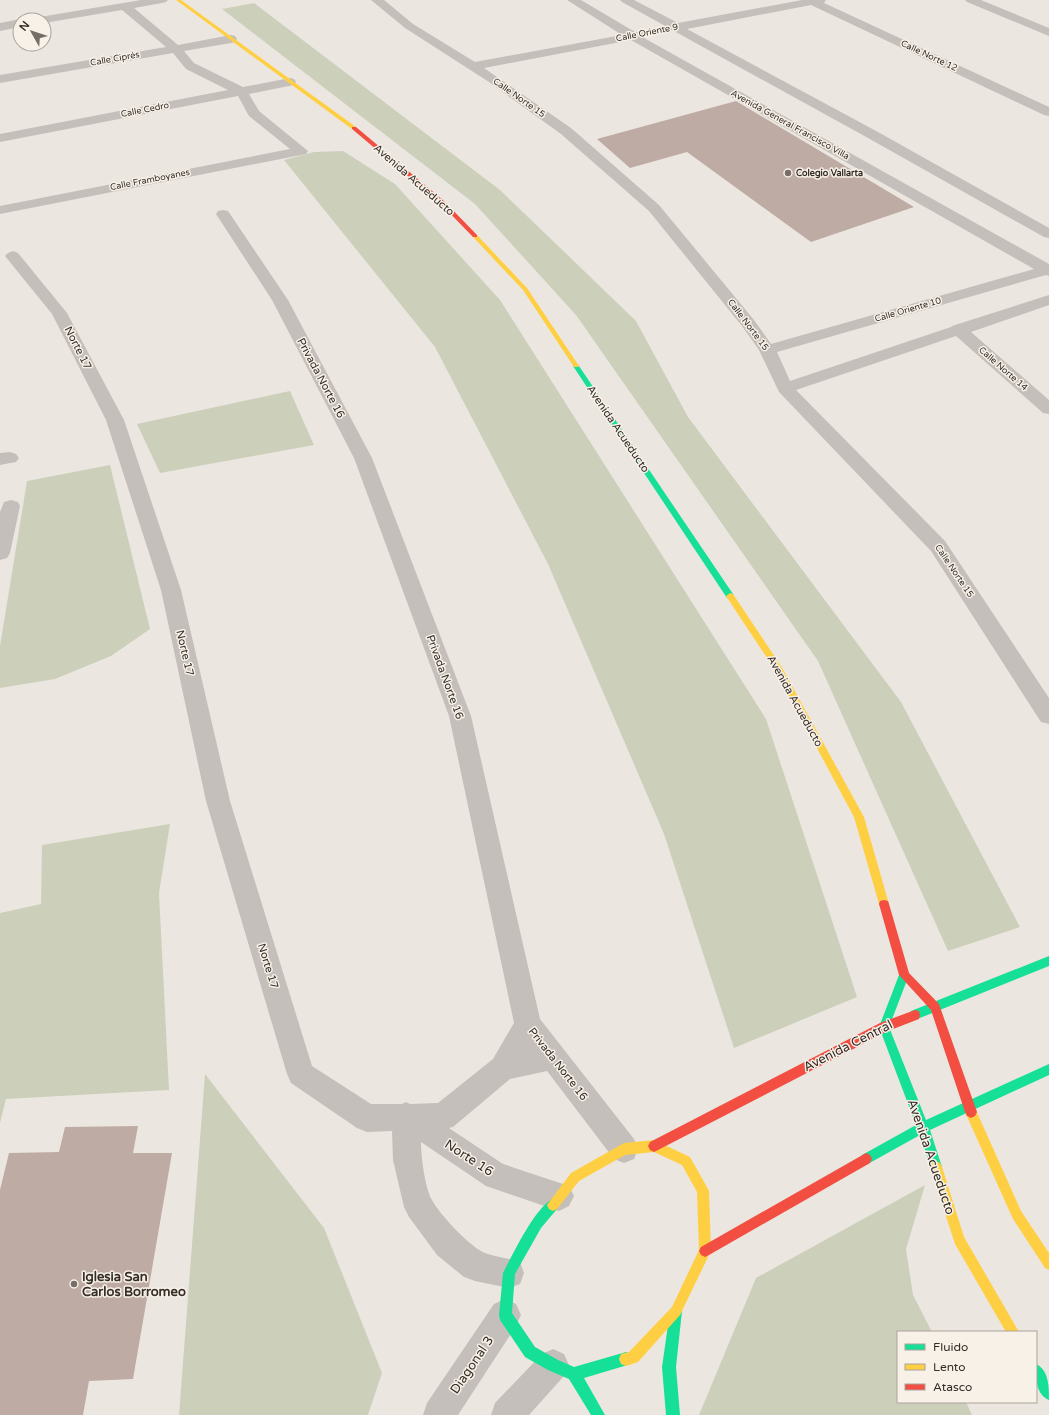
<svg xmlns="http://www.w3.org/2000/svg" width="1049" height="1415" viewBox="0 0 1049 1415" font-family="'Varela Round',sans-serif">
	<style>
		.green { fill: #ccd0bb }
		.building { fill: #beaca4 }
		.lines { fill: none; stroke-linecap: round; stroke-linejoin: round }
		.street { fill: #c4bfba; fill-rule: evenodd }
		.fast { fill: #16e098; fill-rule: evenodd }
		.slow { fill: #ffcf43; fill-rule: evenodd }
		.jam { fill: #f24e42; fill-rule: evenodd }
		.poi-dot { fill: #756e68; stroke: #f8f1e8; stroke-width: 1.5 }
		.labels { text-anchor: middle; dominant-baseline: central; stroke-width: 3; stroke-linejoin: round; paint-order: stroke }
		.far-street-label { font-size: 9px; fill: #352d28; stroke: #f8f1e8 }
		.far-poi-label { font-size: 9px; font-weight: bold; fill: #352d28; stroke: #f8f1e8; text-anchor: start }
		.street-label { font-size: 11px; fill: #352d28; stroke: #f8f1e8 }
		.near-street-label { font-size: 13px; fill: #352d28; stroke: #f8f1e8 }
		.near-poi-label { font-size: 13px; font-weight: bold; fill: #352d28; stroke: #f8f1e8; text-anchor: start }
	</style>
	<rect width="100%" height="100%" fill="#ece6e0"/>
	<path class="green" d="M254,3L500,190L636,321L688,417L901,702L1020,927L948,951L818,661L576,315L475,204L222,9Z
		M343,151L395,184L500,300L766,719L857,997L734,1048L664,834L548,564L435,347L284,160L314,152Z
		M290,391L314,445L160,473L137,424Z
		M110,465L150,629L111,656L55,679L0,688V646L27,481Z
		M170,824L159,893L169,1090L6,1099L0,1123V913L41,904L42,845Z
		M205,1074L324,1228L382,1373L368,1415H179Z
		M925,1185L906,1249L913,1295L932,1332H898V1402H966L972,1415H699L756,1278Z"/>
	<path class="building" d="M736,101L805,142L914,207L811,242L687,152L630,168L597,139Z
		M138,1126L133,1153H172L133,1379L89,1381L83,1415H0V1190L9,1153L59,1152L65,1127Z"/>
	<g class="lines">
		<path class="street" d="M141,0H168L166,2L162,3L134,8L178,45L231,35L235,36L237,39L235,42L231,43L184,51L194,63L243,87L290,78L294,79L296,82L294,85L249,94L259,111L308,151L306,154L301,155L0,214V206L290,149L249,116L238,96L0,142V134L228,90L186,69L173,53L0,83V75L166,47L122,10L44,23V20H34L36,18L40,17Z
			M371,0H384L413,24L475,62L622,35L567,0H581L635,32H644L646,35L644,38L1049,264V276L1046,275L777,352L790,381L951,327L952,326L1049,295V305L971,332L1049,400V414L1043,413L956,336L796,390L945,541L1049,698V724L1041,722L931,551L779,392L759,350L742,326L649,211L561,134L489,82L405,28ZM631,40L1034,269L771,344L754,320L659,205L571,128L484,68Z
			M620,0H634L678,23L802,0H826L824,3L1049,107V116L1044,115L811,5L687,29L878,132L1049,228V238L1044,237L868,138L674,31L668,30L667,27L622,2Z
			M965,0H981L1049,28V36L967,2Z
			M20,19L22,20H20V27L0,31V23Z
			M223,210L228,211L288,300L372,458L471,716L540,1019L634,1139L638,1149L634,1159L624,1163L614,1159L547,1071L510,1079L453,1127L449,1128L503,1164L569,1186L574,1196L569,1206L559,1211L486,1186L421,1142C421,1157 425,1188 432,1200C440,1215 467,1243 481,1251C488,1256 509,1258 520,1262L524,1273L520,1284L509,1288L475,1281L464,1277L437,1255L409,1217L404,1207L393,1160L392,1131L367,1132L357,1128L291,1083L287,1074L206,801L161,590L106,420L52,314L5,256L8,253L13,251L18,253L67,313L124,420L181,590L230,801L312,1066L371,1104H402L406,1102L410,1104L438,1103L493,1059L514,1023L449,716L354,458L272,300L216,214L218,211Z
			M10,452L16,454L19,458L16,462L0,465V453Z
			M11,500L18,502L20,506L10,553L7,558L0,560V512L4,502Z
			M505,1299L516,1304L521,1315L516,1326L458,1415H423L427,1403L494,1304Z
			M553,1349L564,1354L569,1365L564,1376L529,1415H491L495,1403L542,1354Z"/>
		<path class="fast" d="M576,364L579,366L733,594L734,596L733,598H727L573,366Z
			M1049,956V966L915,1020L911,1019L910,1015L911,1011Z
			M904,970L908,972L909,975L889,1027L926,1120L1049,1064V1075L930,1130L942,1167L940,1171L936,1173L932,1171L920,1135L866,1165L862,1163L860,1159L862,1155L916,1125L879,1027L899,975L900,972Z
			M553,1199L557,1201L559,1205L557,1209L541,1228L515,1274L512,1313L535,1347L558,1360L574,1367L626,1352L631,1354L633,1359L631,1364L584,1378L605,1415H591L569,1379L548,1370L525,1357L500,1320L499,1315L503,1273L505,1269C514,1252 536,1206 553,1199Z
			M676,1305L680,1307L682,1311L676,1367L680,1415H666L662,1367L670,1311L672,1307Z
			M1036,1364C1049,1370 1049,1387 1049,1400C1035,1394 1036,1377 1036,1364Z"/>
		<path class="slow" d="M176,0H181L356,127V129H352Z
			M473,235H477L527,288L579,366L578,367H574L523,290L473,237Z
			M730,593L733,594L781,666L864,817L889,904L888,907L884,908L880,907L879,904L854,817L775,670L726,596Z
			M971,1106L975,1108L1021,1211L1049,1253V1270L1045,1268L1013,1219L965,1112L967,1108Z
			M654,1140L690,1157L707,1187L709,1191L711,1251L709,1255L680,1315L638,1362L626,1366L621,1364L619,1359L621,1354L629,1352L672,1307L699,1250L697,1192L682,1165L654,1152L625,1155L579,1181L557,1209L553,1211L549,1209L547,1205L571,1173L624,1143Z
			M936,1161L940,1163L942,1167L964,1237L1019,1332H1006L955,1244L930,1167L932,1163Z"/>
		<path class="jam" d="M352,127H356L444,201L477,235V237H473L440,203L352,129Z
			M884,900L888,901L889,904L909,973L939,1004L940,1007L977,1112L975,1116L971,1118L967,1116L965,1112L931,1010L899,975L879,904L880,901Z
			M915,1010L919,1011L920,1015L919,1019L888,1031L658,1150L654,1152L650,1150L648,1146L650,1142L880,1023Z
			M866,1153L870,1155L872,1159L870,1163L709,1255L705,1257L701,1255L699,1251L701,1247Z"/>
	</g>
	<g class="poi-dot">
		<circle cx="788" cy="173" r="4"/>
		<circle cx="74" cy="1284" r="4"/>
	</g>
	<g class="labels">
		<g class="far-street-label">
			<text transform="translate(647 33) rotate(-11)">Calle Oriente 9</text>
			<text transform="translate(929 56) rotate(25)">Calle Norte 12</text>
			<text transform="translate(115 59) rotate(-10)">Calle Ciprés</text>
			<text transform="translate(519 98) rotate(35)">Calle Norte 15</text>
			<text transform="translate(145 110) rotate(-11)">Calle Cedro</text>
			<text transform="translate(790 125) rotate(29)">Avenida General Francisco Villa</text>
			<text transform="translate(150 180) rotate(-11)">Calle Framboyanes</text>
			<text transform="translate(908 310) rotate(-16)">Calle Oriente 10</text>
			<text transform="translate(748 325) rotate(53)">Calle Norte 15</text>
			<text transform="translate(1003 369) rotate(41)">Calle Norte 14</text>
			<text transform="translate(954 571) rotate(56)">Calle Norte 15</text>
		</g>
		<g class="far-poi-label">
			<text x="796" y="173">Colegio Vallarta</text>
		</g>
		<g class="street-label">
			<text transform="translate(414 180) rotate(41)">Avenida Acueducto</text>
			<text transform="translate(78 348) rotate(63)">Norte 17</text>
			<text transform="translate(321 378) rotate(62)">Privada Norte 16</text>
			<text transform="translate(618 429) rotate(56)">Avenida Acueducto</text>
			<text transform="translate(185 653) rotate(77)">Norte 17</text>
			<text transform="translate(445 677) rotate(70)">Privada Norte 16</text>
			<text transform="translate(795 701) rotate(61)">Avenida Acueducto</text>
			<text transform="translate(268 966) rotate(73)">Norte 17</text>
			<text transform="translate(558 1064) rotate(52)">Privada Norte 16</text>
		</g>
		<g class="near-street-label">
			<text transform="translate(848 1046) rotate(-27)">Avenida Central</text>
			<text transform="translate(931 1157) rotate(71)">Avenida Acueducto</text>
			<text transform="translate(469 1158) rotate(33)">Norte 16</text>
			<text transform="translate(472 1365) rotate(-56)">Diagonal 3</text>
		</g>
		<g class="near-poi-label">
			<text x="82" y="1277">Iglesia San<tspan x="82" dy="15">Carlos Borromeo</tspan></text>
		</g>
	</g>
	<rect x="897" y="1331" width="140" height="72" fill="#f8f1e8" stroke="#aaa39b"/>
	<rect x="905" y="1344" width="20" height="6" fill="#16e098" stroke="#aaa39b"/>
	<text x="933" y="1351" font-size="12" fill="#352d28">Fluido</text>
	<rect x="905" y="1364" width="20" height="6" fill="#ffcf43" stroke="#aaa39b"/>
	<text x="933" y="1371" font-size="12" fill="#352d28">Lento</text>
	<rect x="905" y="1384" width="20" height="6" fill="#f24e42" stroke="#aaa39b"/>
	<text x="933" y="1391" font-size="12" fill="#352d28">Atasco</text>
	<g transform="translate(32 32) rotate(309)"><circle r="19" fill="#f8f1e8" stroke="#aaa39b"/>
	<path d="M0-3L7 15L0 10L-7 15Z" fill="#756e68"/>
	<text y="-6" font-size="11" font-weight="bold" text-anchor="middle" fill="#352d28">N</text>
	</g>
</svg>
